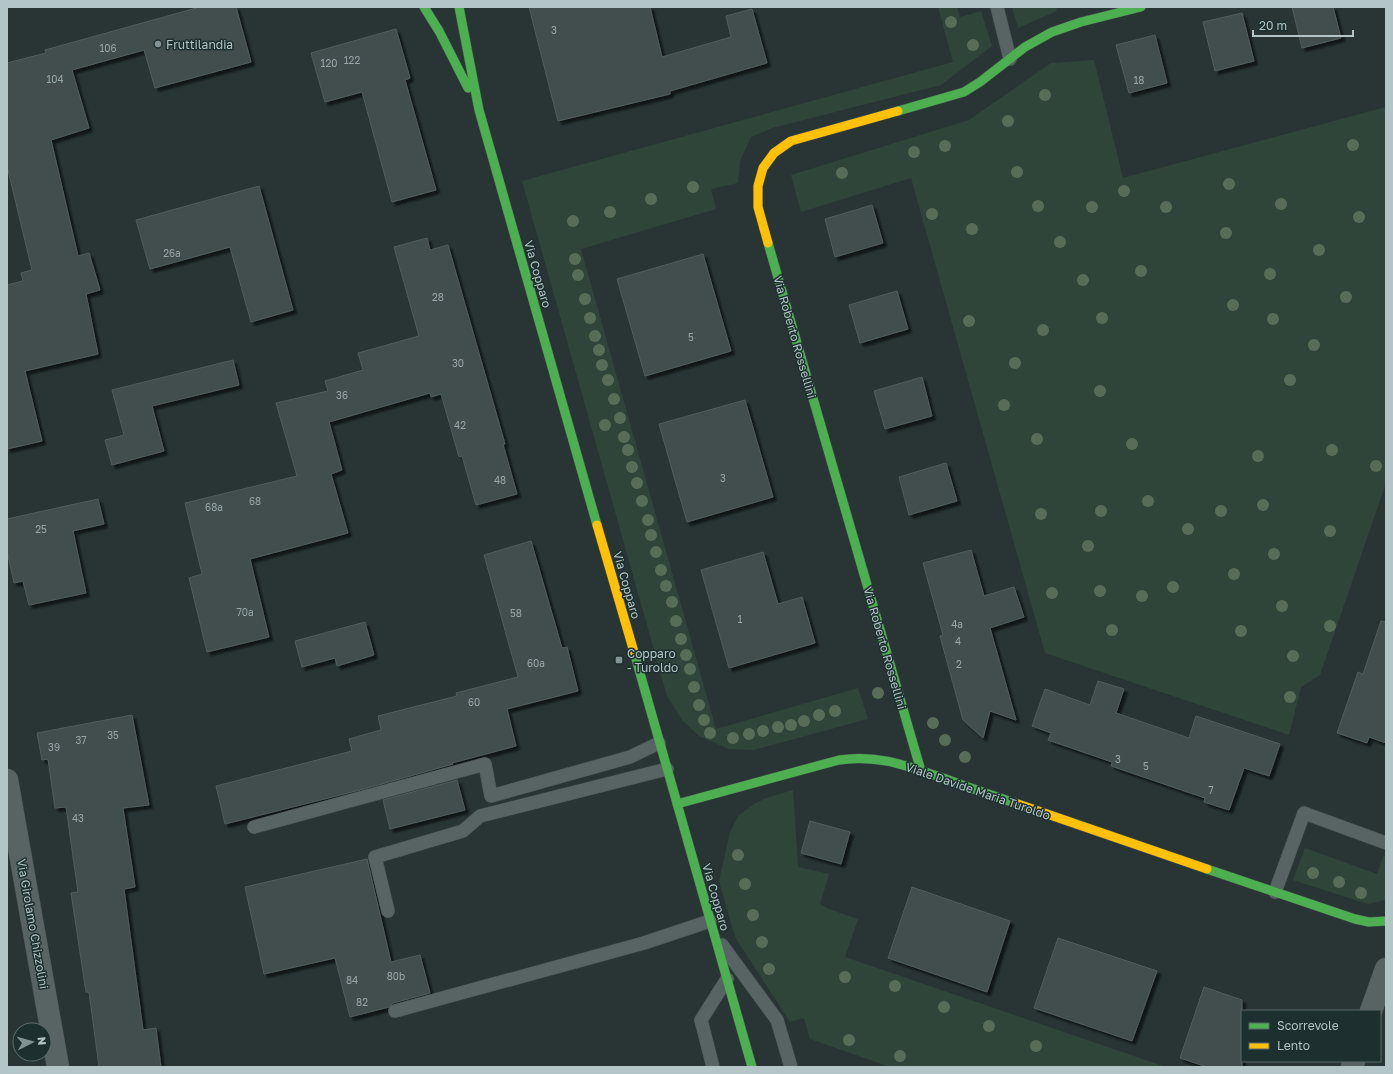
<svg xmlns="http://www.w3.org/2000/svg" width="1393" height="1074" viewBox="0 0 1393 1074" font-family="'Golos Text',sans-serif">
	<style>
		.green { fill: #304539 }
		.building { fill: #424d4d; stroke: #515d5d; filter: url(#shadow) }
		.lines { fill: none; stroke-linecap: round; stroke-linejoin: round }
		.lane-casing { stroke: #475050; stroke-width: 14 }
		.street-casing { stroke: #475050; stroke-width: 23 }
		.fast-casing { stroke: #475050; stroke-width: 10 }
		.slow-casing { stroke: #475050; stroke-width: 10 }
		.lane { stroke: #586363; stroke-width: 13 }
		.street { stroke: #586363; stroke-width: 22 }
		.fast { stroke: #4caf50; stroke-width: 9 }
		.slow { stroke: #ffc107; stroke-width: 9 }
		.tree { fill: #586d57 }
		.poi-dot { fill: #839393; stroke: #1d2f2f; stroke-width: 1.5 }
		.labels { text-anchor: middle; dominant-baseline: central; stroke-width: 3; stroke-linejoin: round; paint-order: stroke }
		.number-label { font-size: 10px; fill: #97a7a8 }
		.poi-label { font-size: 12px; fill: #b3c5c6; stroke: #1d2f2f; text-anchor: start }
		.street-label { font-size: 12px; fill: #b3c5c6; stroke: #1d2f2f }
	</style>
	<defs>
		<filter id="shadow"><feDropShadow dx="3.5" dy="3.5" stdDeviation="1" flood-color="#0009"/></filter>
	</defs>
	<rect width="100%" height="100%" fill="#293535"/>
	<path class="green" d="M938,7H957L960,17L981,11L992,46L941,85L772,128L751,137L740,161L738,183L711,189L716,209L581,249L716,729L858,688L868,719L754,750L729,749L699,736L682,720L667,696L522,181L953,62Z
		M1012,7H1056L1057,11L1018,28Z
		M1094,60L1123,178L1386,107V483L1320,675L1301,687L1289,735L1045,653L911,178L801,212L791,175L969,120L1051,63Z
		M793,790L798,867L829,874L820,904L829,909L858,919L845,957L1166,1067H890L810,1039L804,1018L790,1022L735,937L719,881L730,832L739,815L756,803L766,798Z
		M1305,848L1377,874L1383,856L1386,857V900L1368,904L1293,880Z"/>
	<path class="building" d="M200,7H236L251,62L155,88L144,50L72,70L89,128L51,140L78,256L89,253L100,290L86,294L98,354L25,371L42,441L7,449V285L23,281L21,273L32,270L7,166V63L46,53L45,50Z
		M529,7H650L662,57L731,37L726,16L752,9L767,63L670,91V94L558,121Z
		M1292,7H1333L1341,38L1302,48Z
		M1242,13L1254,61L1215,71L1203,22Z
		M396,29L410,78L405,80L436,190L392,202L362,92L325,102L311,53Z
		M1155,35L1167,83L1129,93L1116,45Z
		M259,186L293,310L251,322L230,247L150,269L136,220Z
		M872,205L883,243L835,257L825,219Z
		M427,238L430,250L448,245L505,444H503L517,494L476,505L462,456L459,457L441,394L431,397L430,393L329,422L342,470L331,474L348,533L250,559L269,637L207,652L189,578L202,574L185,503L297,476L276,403L328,391L325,381L363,370L358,353L419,336L394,247Z
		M703,254L731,351L645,376L617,279Z
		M897,291L908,329L860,343L849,305Z
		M233,360L239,385L152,406L164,451L112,465L105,440L124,435L112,390Z
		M922,377L932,416L885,429L874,391Z
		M745,400L773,497L687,522L659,424Z
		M946,463L957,501L909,515L899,477Z
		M98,499L104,524L73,531L86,593L29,605L23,581L14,583L7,551V519Z
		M531,541L562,648L567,647L578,691L507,709L516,746L452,763L453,764L364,789L225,824L216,786L352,751L349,739L381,730L378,716L457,696L456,693L518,677L484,555Z
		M971,550L984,596L1014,587L1024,617L990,628L1016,720L990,711L983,738L963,720L940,636L943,635L923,563Z
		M763,552L778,604L802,597L815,643L729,668L701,570Z
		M1381,621L1386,622V743L1369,737L1367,743L1337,733L1358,672L1363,674Z
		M365,622L374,655L337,666L335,658L302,667L295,641Z
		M1098,681L1124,689L1116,713L1189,738L1196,716L1280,744L1269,776L1244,768L1229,810L1204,802L1205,798L1111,766L1112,762L1048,740L1051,733L1032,726L1045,689L1090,705Z
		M132,715L149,805L123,808L135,887L124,889L143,1030L156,1028L161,1067H99L89,992H86L71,893L78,892L66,807L55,808L48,759L42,760L37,733Z
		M457,780L465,810L390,829L383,800Z
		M810,821L850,832L841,864L801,853Z
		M367,859L391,962L420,955L430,993L393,1003L389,1007L350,1017L335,958L264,974L245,887Z
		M912,887L1010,921L987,992L888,958Z
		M1058,938L1157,971L1132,1041L1034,1008Z
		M1204,987L1242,1000V1067H1207L1180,1058Z"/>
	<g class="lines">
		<g class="lane-casing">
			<path id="lane" d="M997,7L1010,59
				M254,827L485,764L491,796L630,757L659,743
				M1275,892L1304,813L1386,843
				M388,911L375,857L463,831L480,816L667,769
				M722,945L777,1020L791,1067
				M395,1011L644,943L710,921
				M713,1067L701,1020L727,979"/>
		</g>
		<g class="street-casing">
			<path id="street" d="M7,780L58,1067
				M1371,1011L1386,969
				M1352,1067L1354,1061"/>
		</g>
		<g class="fast-casing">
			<path id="fast" d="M424,7L439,31L468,88
				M459,7L479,110L597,525
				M898,111L964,92L980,82L1025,47L1052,32L1081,22L1141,7
				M768,243L921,771
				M634,652L752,1067
				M677,804L839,760C878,754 907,766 943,778C967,787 991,795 1015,803
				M1207,869L1355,919L1369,922L1386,921"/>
		</g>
		<g class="slow-casing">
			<path id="slow" d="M768,243L758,207V186L763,168L774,153L791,141L898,111
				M597,525L634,652
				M1015,803L1207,869"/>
		</g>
		<use href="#lane" class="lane"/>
		<use href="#street" class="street"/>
		<use href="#fast" class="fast"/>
		<use href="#slow" class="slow"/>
	</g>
	<g class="tree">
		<circle cx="951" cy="22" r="6"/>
		<circle cx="973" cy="45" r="6"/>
		<circle cx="1045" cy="95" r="6"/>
		<circle cx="1008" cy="121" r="6"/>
		<circle cx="1353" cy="145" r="6"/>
		<circle cx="945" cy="146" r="6"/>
		<circle cx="914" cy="152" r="6"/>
		<circle cx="1017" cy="172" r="6"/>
		<circle cx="842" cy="173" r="6"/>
		<circle cx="1229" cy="184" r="6"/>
		<circle cx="693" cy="187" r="6"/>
		<circle cx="1124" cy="191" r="6"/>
		<circle cx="651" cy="199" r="6"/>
		<circle cx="1281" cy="204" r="6"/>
		<circle cx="1038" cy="206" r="6"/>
		<circle cx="1092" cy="207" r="6"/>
		<circle cx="1166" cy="207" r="6"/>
		<circle cx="610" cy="212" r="6"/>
		<circle cx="932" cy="214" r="6"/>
		<circle cx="1359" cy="217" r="6"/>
		<circle cx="573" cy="221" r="6"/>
		<circle cx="972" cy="229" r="6"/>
		<circle cx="1226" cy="233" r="6"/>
		<circle cx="1060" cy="242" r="6"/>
		<circle cx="1319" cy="250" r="6"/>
		<circle cx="575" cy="259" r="6"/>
		<circle cx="1141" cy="271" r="6"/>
		<circle cx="1270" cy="274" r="6"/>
		<circle cx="578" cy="275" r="6"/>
		<circle cx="1083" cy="280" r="6"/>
		<circle cx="1346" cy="297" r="6"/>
		<circle cx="585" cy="299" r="6"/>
		<circle cx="1233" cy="305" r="6"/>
		<circle cx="590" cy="318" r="6"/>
		<circle cx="1102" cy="318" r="6"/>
		<circle cx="1273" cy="319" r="6"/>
		<circle cx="969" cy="321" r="6"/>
		<circle cx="1043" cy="330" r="6"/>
		<circle cx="595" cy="336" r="6"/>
		<circle cx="1314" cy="345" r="6"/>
		<circle cx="599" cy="350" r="6"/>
		<circle cx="1015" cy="363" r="6"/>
		<circle cx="602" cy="365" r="6"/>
		<circle cx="608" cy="380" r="6"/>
		<circle cx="1290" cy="380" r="6"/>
		<circle cx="1100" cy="391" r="6"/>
		<circle cx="614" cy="399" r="6"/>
		<circle cx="1004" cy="405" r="6"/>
		<circle cx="620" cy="418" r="6"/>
		<circle cx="605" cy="425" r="6"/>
		<circle cx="624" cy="437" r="6"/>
		<circle cx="1037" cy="439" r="6"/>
		<circle cx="1132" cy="444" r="6"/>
		<circle cx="628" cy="450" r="6"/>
		<circle cx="1332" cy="450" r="6"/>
		<circle cx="1258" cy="456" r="6"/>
		<circle cx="1376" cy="466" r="6"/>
		<circle cx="632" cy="467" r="6"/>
		<circle cx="637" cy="483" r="6"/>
		<circle cx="642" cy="501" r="6"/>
		<circle cx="1148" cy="501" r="6"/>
		<circle cx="1263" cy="505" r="6"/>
		<circle cx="1101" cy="511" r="6"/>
		<circle cx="1221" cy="511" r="6"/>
		<circle cx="1041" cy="514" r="6"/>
		<circle cx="648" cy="520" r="6"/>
		<circle cx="1188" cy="529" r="6"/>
		<circle cx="1330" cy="531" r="6"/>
		<circle cx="651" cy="535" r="6"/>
		<circle cx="1088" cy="546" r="6"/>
		<circle cx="656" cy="552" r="6"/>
		<circle cx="1274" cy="554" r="6"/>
		<circle cx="661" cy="570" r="6"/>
		<circle cx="1234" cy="574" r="6"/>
		<circle cx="666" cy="586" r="6"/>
		<circle cx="1173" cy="587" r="6"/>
		<circle cx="1100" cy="591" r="6"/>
		<circle cx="1052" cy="593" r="6"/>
		<circle cx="1142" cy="596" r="6"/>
		<circle cx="672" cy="602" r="6"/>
		<circle cx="1282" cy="606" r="6"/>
		<circle cx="676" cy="621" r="6"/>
		<circle cx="1330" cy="626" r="6"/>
		<circle cx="1112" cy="630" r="6"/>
		<circle cx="1241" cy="631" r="6"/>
		<circle cx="681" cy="639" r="6"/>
		<circle cx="686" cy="655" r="6"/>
		<circle cx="1293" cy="656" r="6"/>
		<circle cx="690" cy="669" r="6"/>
		<circle cx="694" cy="687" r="6"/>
		<circle cx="878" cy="693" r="6"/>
		<circle cx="1290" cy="697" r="6"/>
		<circle cx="699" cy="705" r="6"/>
		<circle cx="835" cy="711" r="6"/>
		<circle cx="819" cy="715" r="6"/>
		<circle cx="704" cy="720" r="6"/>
		<circle cx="804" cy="721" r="6"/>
		<circle cx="933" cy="723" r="6"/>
		<circle cx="791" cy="725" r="6"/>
		<circle cx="778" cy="727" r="6"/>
		<circle cx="763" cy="731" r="6"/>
		<circle cx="710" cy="733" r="6"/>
		<circle cx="749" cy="734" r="6"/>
		<circle cx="733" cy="738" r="6"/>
		<circle cx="945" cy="740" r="6"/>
		<circle cx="965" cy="757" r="6"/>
		<circle cx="738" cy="855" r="6"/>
		<circle cx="1313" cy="873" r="6"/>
		<circle cx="1339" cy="882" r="6"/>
		<circle cx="745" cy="884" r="6"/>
		<circle cx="1361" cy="893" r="6"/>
		<circle cx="753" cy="915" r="6"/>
		<circle cx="762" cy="942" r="6"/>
		<circle cx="769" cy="969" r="6"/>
		<circle cx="845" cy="977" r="6"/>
		<circle cx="895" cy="986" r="6"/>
		<circle cx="944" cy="1007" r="6"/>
		<circle cx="989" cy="1026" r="6"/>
		<circle cx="849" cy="1040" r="6"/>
		<circle cx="1036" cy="1046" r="6"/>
		<circle cx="900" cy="1056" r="6"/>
	</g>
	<g class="poi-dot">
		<circle cx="158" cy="44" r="4"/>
		<rect x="615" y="656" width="8" height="8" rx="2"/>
	</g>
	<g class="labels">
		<g class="number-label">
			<text x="554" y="30">3</text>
			<text x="108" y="48">106</text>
			<text x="352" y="60">122</text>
			<text x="329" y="63">120</text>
			<text x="55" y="79">104</text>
			<text x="1139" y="80">18</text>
			<text x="172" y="253">26a</text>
			<text x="438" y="297">28</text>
			<text x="691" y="337">5</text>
			<text x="458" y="363">30</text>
			<text x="342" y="395">36</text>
			<text x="460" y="425">42</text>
			<text x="723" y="478">3</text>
			<text x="500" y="480">48</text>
			<text x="255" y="501">68</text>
			<text x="214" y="507">68a</text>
			<text x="41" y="529">25</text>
			<text x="245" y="612">70a</text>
			<text x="516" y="613">58</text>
			<text x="740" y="619">1</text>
			<text x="957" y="624">4a</text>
			<text x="958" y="641">4</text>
			<text x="536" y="663">60a</text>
			<text x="959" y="664">2</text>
			<text x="474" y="702">60</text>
			<text x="113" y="735">35</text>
			<text x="81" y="740">37</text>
			<text x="54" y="747">39</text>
			<text x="1118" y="759">3</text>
			<text x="1146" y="766">5</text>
			<text x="1211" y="790">7</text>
			<text x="78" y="818">43</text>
			<text x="396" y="976">80b</text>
			<text x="352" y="980">84</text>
			<text x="362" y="1002">82</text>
		</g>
		<g class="poi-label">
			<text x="166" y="44">Fruttilandia</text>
			<text x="627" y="653">Copparo<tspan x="627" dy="14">- Turoldo</tspan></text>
		</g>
		<g class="street-label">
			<text transform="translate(538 274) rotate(74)">Via Copparo</text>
			<text transform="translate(795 337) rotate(74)">Via Roberto Rossellini</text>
			<text transform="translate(627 585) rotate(74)">Via Copparo</text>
			<text transform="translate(885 648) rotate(74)">Via Roberto Rossellini</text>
			<text transform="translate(978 791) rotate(19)">Viale Davide Maria Turoldo</text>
			<text transform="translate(716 897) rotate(74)">Via Copparo</text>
			<text transform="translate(33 924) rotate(80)">Via Girolamo Chizzolini</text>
		</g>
	</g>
	<rect width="1393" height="1074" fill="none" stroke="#b3c5c6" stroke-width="16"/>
	<rect x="1241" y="1010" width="140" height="52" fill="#1d2f2f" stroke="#596b6b"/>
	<rect x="1249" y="1023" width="20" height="6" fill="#4caf50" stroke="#596b6b"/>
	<text x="1277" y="1030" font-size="12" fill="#b3c5c6">Scorrevole</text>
	<rect x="1249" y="1043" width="20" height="6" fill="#ffc107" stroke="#596b6b"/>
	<text x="1277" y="1050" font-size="12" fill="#b3c5c6">Lento</text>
	<g transform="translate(32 1042) rotate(84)"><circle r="19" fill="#1d2f2f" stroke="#596b6b"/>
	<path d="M0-3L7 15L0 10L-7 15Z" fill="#839393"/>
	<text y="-6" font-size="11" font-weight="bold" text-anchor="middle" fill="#b3c5c6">N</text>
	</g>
	<path d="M1253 30v6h100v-6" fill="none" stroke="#b3c5c6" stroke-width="2"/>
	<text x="1259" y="30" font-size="12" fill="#b3c5c6" stroke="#1d2f2f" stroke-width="3" paint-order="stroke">20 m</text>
</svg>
